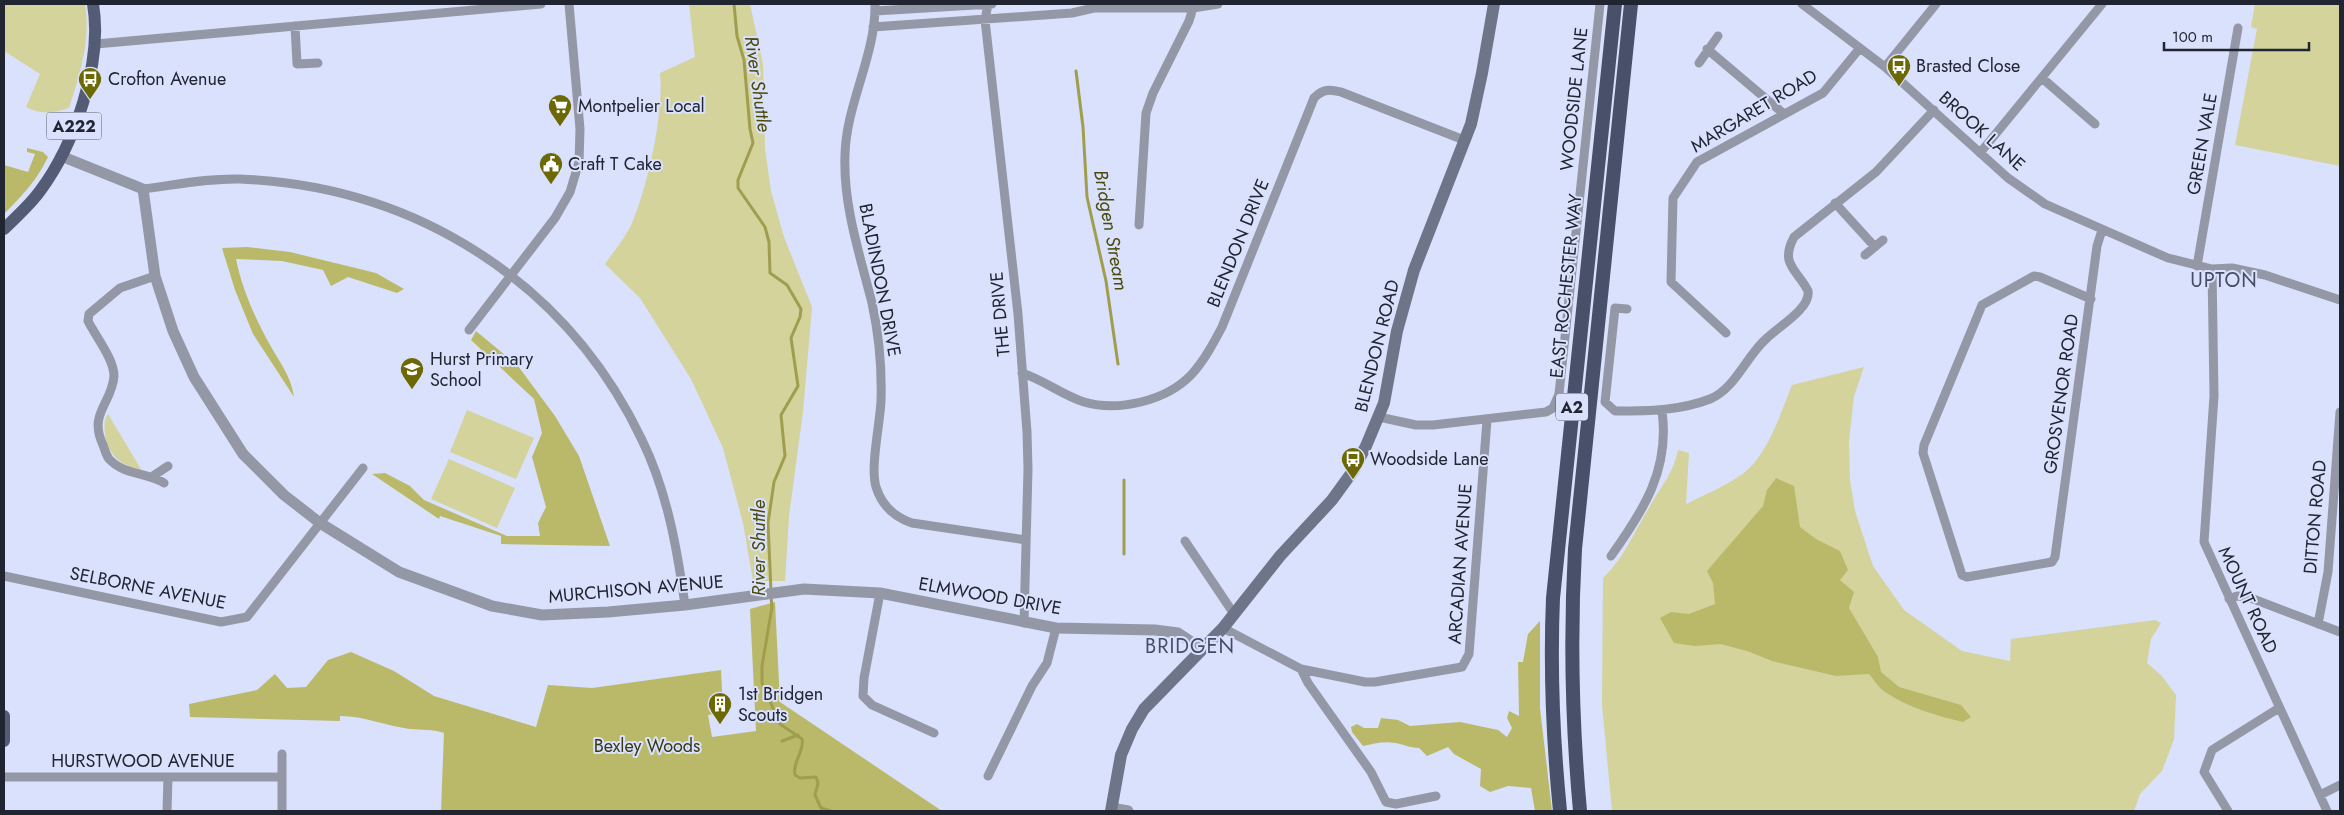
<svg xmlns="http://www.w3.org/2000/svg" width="2344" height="815" viewBox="0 0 2344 815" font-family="Jost,sans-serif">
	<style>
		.green { fill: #d3d39b }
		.forest { fill: #bab969 }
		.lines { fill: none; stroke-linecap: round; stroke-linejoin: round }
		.stream { stroke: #a09e4e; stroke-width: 3 }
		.minor { stroke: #9498a6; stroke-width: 9 }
		.tertiary { stroke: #9498a6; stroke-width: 11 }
		.secondary { stroke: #6e7589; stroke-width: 12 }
		.primary { stroke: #545b74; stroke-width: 12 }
		.trunk { stroke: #49506a; stroke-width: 14 }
		.labels { text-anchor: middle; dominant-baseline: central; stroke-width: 4; stroke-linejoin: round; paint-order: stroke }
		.shield { fill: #d9e1fc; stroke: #585d6e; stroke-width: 1 }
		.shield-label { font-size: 16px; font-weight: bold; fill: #212431 }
		.poi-label { font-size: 18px; fill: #212431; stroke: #d9e1fc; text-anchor: start }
		.street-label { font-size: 18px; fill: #212431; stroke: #d9e1fc }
		.park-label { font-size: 18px; fill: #393815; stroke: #d9e1fc }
		.water-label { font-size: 19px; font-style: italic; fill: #4c4a0b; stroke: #d9e1fc }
		.quarter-label { font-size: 20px; letter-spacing: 1px; fill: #444c67; stroke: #d9e1fc }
	</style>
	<rect width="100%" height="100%" fill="#d9e1fc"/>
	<path class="green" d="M4,4H85C91,41 80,73 69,108C53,113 42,115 26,107L40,74L4,51Z
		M689,4H750L763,64L765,149L771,191L784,237L812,307L803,412L789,516L785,581H753L743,523L723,448L691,379L640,298L605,264C614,251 626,237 632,223C648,185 664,113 660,73L695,57Z
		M2255,4H2340V166L2235,145L2257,29L2251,27Z
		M1864,367L1854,396L1849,441L1850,480L1855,511L1873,566L1904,610L1962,651L2010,661L2011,639L2155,620L2161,623L2151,639L2147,663L2161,675L2176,695L2174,739L2162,771L2140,794L2134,811H1612L1602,705L1603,578C1624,558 1634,532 1649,508C1660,487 1673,475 1678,450L1689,453L1686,504C1704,495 1724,487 1741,475C1767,458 1781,412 1792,385Z
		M467,410L534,438L516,479L450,452Z
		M108,414L142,471C122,465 107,456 105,433C104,426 104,420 108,414Z
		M449,459L515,488L497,528L431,499Z"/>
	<path class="forest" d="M27,148L43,152L48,157C38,179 21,197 4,214V165L28,172L35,154L27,152Z
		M247,247L290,252L376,273L404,289L397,293L348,277L331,286L323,270L282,261L236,259C242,289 255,318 270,345C280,363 291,376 294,397L253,334L235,290L222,248Z
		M476,331L518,366L555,416L579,456L610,546L501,544V536L440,516L439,519L372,474L385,473L410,486L424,500L507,536H540L538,523L546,507L532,457L542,433L534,399L471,340Z
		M1776,478L1794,486L1800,527L1816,539L1840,551L1848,570L1840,580L1854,592L1849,608L1878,657L1881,672L1899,687L1961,705L1971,717L1963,722C1937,716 1907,707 1885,692C1879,688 1874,680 1869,674L1836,676L1772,661L1750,652L1721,644L1695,646L1674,643L1660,618L1671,612L1689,614L1715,604L1713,583L1707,571L1763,506L1767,490Z
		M775,602L780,702L942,811H441L444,733C432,729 422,730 410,729C386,726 364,716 340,716V721L190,717L189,704L257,690L275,674L287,688L306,687L328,660L351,652L394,671L434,696L536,727L548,685L592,688L721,670L723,712L708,715L712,737L756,731L750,609Z
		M1540,621V708L1552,811H1535L1531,788L1508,786L1490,792L1480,786L1481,769L1454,754L1448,747L1427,756L1419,748C1410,748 1403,744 1395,743C1384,741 1373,744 1363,746L1352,732L1351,727L1357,724L1364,728H1378L1381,718L1398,720L1410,726L1460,722L1498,730L1507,737L1512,728L1507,718L1509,711L1519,716L1518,662H1523L1528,634Z"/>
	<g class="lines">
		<path class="stream" d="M734,4L737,36L744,60L750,129L753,143L738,180V188L765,227L769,242L770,273L787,285L801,309L800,317L791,338L798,386L781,415L785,456L774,482L768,523L771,591
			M1076,71L1083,127L1087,197L1106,281L1118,364
			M1124,554V480
			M771,597L772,607L762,666V683L780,724L802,739C805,751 792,762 795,775L800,778L816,777L818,783L815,795L821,808L831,811
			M782,741L798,735"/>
		<path class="minor" d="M875,4C876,55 846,104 845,155C843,206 860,255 872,303C879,335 882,368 881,401C880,424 870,467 876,487C882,506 894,517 912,523L1026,540
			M988,4L985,20L1018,314L1027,432L1028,469L1024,623
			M1802,4L1885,67L2008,178L2045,204L2168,258L2212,269L2232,268L2265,275L2340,300
			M875,11L992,4
			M295,26L297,64L318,63
			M873,27L1072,13L1094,8H1193
			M96,44L541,4
			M1707,49L1784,114
			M1699,63L1718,36
			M1885,67L1936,4
			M2042,78L2095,124
			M1980,153L2102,4
			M143,189C175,185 208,178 240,179C415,186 566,281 642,440C667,491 677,548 685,605
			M1835,203L1875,247
			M1139,225L1146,113L1153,93L1189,21L1193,8L1218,4
			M1865,255L1883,240
			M2197,266L2238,28
			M2212,269L2214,396L2204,542L2327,811
			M155,276L120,288L89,314L88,321C96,337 114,359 114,376C112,404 88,413 103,445C105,450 106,455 109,459C125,476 147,472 164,483
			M2091,299L2040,277L2034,276L1982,305L1924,445L1923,453L1962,575L1967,577L2052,562L2055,557L2097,246L2102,230
			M1627,309L1615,308L1605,402L1615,411C1648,411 1679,411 1710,399C1736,388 1746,356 1767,338C1778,327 1811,308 1808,291C1798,270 1779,265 1794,237L1876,172L1934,110
			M469,330L555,218L570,192L579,162L580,129L569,4
			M1726,333L1671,282L1673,198L1697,162L1823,93L1860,48
			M1022,373C1044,380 1062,395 1084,402C1118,412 1166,401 1191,375C1204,361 1213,344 1222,327L1314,98C1323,89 1329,89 1341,92L1464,140
			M1379,417L1416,425H1433L1546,412L1553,408L1559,394L1600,4
			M153,476L168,466
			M1185,541L1234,614
			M1611,556C1644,510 1670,469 1662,411
			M4,576L221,622L247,617L363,468
			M880,593L864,678L863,696L872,705L934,733
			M2229,599L2237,596L2248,597L2340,632
			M2318,624L2328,572L2340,412
			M1223,628L1301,669L1365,682H1375L1462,667L1469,654L1487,420
			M1301,669L1308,683L1371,772L1386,802L1396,804L1436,796
			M282,754V811
			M988,776L1032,686L1047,663L1056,628
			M4,777H282
			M2320,795L2340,785
			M167,811L168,777
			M2228,811L2204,772L2212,750L2279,708"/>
		<path class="tertiary" d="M61,156L143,189L155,276L173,331L194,377L243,454L284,495L320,523L399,572L492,606L542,615L608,612L685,605L804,589L880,593L1056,628L1155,630L1178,633L1202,649
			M1112,808L1128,811"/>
		<path class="secondary" d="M1111,811L1121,755L1132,729L1144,709L1223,628L1280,556L1332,500L1353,471L1366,446L1384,403L1397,331L1414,270L1471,124L1482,73L1494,4"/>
		<path class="primary" d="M4,229C16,217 30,205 40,191C75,144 103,62 93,4
			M4,716V741"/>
		<path class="trunk" d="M1560,811C1553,740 1550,669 1553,598L1615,4
			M1580,811C1572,723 1570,637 1575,549L1631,4"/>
	</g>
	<defs>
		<g id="bus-pin" transform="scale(1.25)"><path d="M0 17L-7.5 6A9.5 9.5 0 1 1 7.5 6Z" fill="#6c6904" stroke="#d9e1fc"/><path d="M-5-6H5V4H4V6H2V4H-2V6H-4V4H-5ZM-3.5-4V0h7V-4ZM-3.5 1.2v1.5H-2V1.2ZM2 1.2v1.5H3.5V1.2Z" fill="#fff"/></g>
		<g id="supermarket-pin" transform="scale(1.25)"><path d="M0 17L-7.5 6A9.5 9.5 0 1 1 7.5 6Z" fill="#6c6904" stroke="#d9e1fc"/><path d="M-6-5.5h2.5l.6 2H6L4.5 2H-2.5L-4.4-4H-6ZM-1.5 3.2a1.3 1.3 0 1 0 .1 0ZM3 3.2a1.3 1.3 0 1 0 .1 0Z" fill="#fff"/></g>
		<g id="civic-pin" transform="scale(1.25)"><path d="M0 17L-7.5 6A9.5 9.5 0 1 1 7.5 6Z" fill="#6c6904" stroke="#d9e1fc"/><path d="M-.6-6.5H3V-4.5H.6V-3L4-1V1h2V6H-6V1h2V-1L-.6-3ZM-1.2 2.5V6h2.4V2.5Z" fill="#fff"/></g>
		<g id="school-pin" transform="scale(1.25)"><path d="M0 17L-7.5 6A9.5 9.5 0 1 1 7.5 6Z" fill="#6c6904" stroke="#d9e1fc"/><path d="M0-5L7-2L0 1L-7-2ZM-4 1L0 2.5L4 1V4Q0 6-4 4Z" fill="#fff"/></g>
		<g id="building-pin" transform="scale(1.25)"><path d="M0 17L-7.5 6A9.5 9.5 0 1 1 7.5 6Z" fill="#6c6904" stroke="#d9e1fc"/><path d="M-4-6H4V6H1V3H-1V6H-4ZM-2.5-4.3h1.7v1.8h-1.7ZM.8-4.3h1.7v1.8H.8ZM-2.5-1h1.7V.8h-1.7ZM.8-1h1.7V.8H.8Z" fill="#fff"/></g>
	</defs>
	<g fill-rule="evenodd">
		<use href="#bus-pin" x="1899" y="66"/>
		<use href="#bus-pin" x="90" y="79"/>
		<use href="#supermarket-pin" x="560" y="106"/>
		<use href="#civic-pin" x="551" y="164"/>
		<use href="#school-pin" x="412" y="369"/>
		<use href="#bus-pin" x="1353" y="459"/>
		<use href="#building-pin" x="720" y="704"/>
	</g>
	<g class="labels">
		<g class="shield">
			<rect x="46.5" y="112.5" width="55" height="27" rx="4"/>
			<rect x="1556" y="393.5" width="32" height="27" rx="4"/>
		</g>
		<g class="shield-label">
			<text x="74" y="126">A222</text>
			<text x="1572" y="407">A2</text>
		</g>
		<g class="poi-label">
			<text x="1916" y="66">Brasted Close</text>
			<text x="108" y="79">Crofton Avenue</text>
			<text x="578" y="106">Montpelier Local</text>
			<text x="568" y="164">Craft T Cake</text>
			<text x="430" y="359">Hurst Primary<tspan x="430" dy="21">School</tspan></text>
			<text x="1370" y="459">Woodside Lane</text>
			<text x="738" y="694">1st Bridgen<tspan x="738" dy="21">Scouts</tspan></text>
		</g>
		<g class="street-label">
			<text transform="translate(1574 99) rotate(-84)">WOODSIDE LANE</text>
			<text transform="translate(1754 111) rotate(-31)">MARGARET ROAD</text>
			<text transform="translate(1982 131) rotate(42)">BROOK LANE</text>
			<text transform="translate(2202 144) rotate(-80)">GREEN VALE</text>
			<text transform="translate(1238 243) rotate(-68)">BLENDON DRIVE</text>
			<text transform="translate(880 280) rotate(79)">BLADINDON DRIVE</text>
			<text transform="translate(1566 286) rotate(-84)">EAST ROCHESTER WAY</text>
			<text transform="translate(1000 314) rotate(-95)">THE DRIVE</text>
			<text transform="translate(1377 346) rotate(-76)">BLENDON ROAD</text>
			<text transform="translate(2061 394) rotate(-82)">GROSVENOR ROAD</text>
			<text transform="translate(2315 517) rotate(-85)">DITTON ROAD</text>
			<text transform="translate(1460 564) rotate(-86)">ARCADIAN AVENUE</text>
			<text transform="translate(148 588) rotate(11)">SELBORNE AVENUE</text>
			<text transform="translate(636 589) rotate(-5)">MURCHISON AVENUE</text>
			<text transform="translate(990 596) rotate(10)">ELMWOOD DRIVE</text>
			<text transform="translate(2248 600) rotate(65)">MOUNT ROAD</text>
			<text x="143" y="761">HURSTWOOD AVENUE</text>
		</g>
		<g class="park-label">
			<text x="647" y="746">Bexley Woods</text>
		</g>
		<g class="water-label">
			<text transform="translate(758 84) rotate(82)">River Shuttle</text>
			<text transform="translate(1111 230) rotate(80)">Bridgen Stream</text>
			<text transform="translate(758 548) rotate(-90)">River Shuttle</text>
		</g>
		<g class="quarter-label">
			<text x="2224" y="280">UPTON</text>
			<text x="1190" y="646">BRIDGEN</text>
		</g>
	</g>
	<rect width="2344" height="815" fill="none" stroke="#212431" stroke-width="10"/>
	<path d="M2164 42v8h145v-8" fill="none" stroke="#212431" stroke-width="2.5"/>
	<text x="2172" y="42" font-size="15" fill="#212431" stroke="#d9e1fc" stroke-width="4" paint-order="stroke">100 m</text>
</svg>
